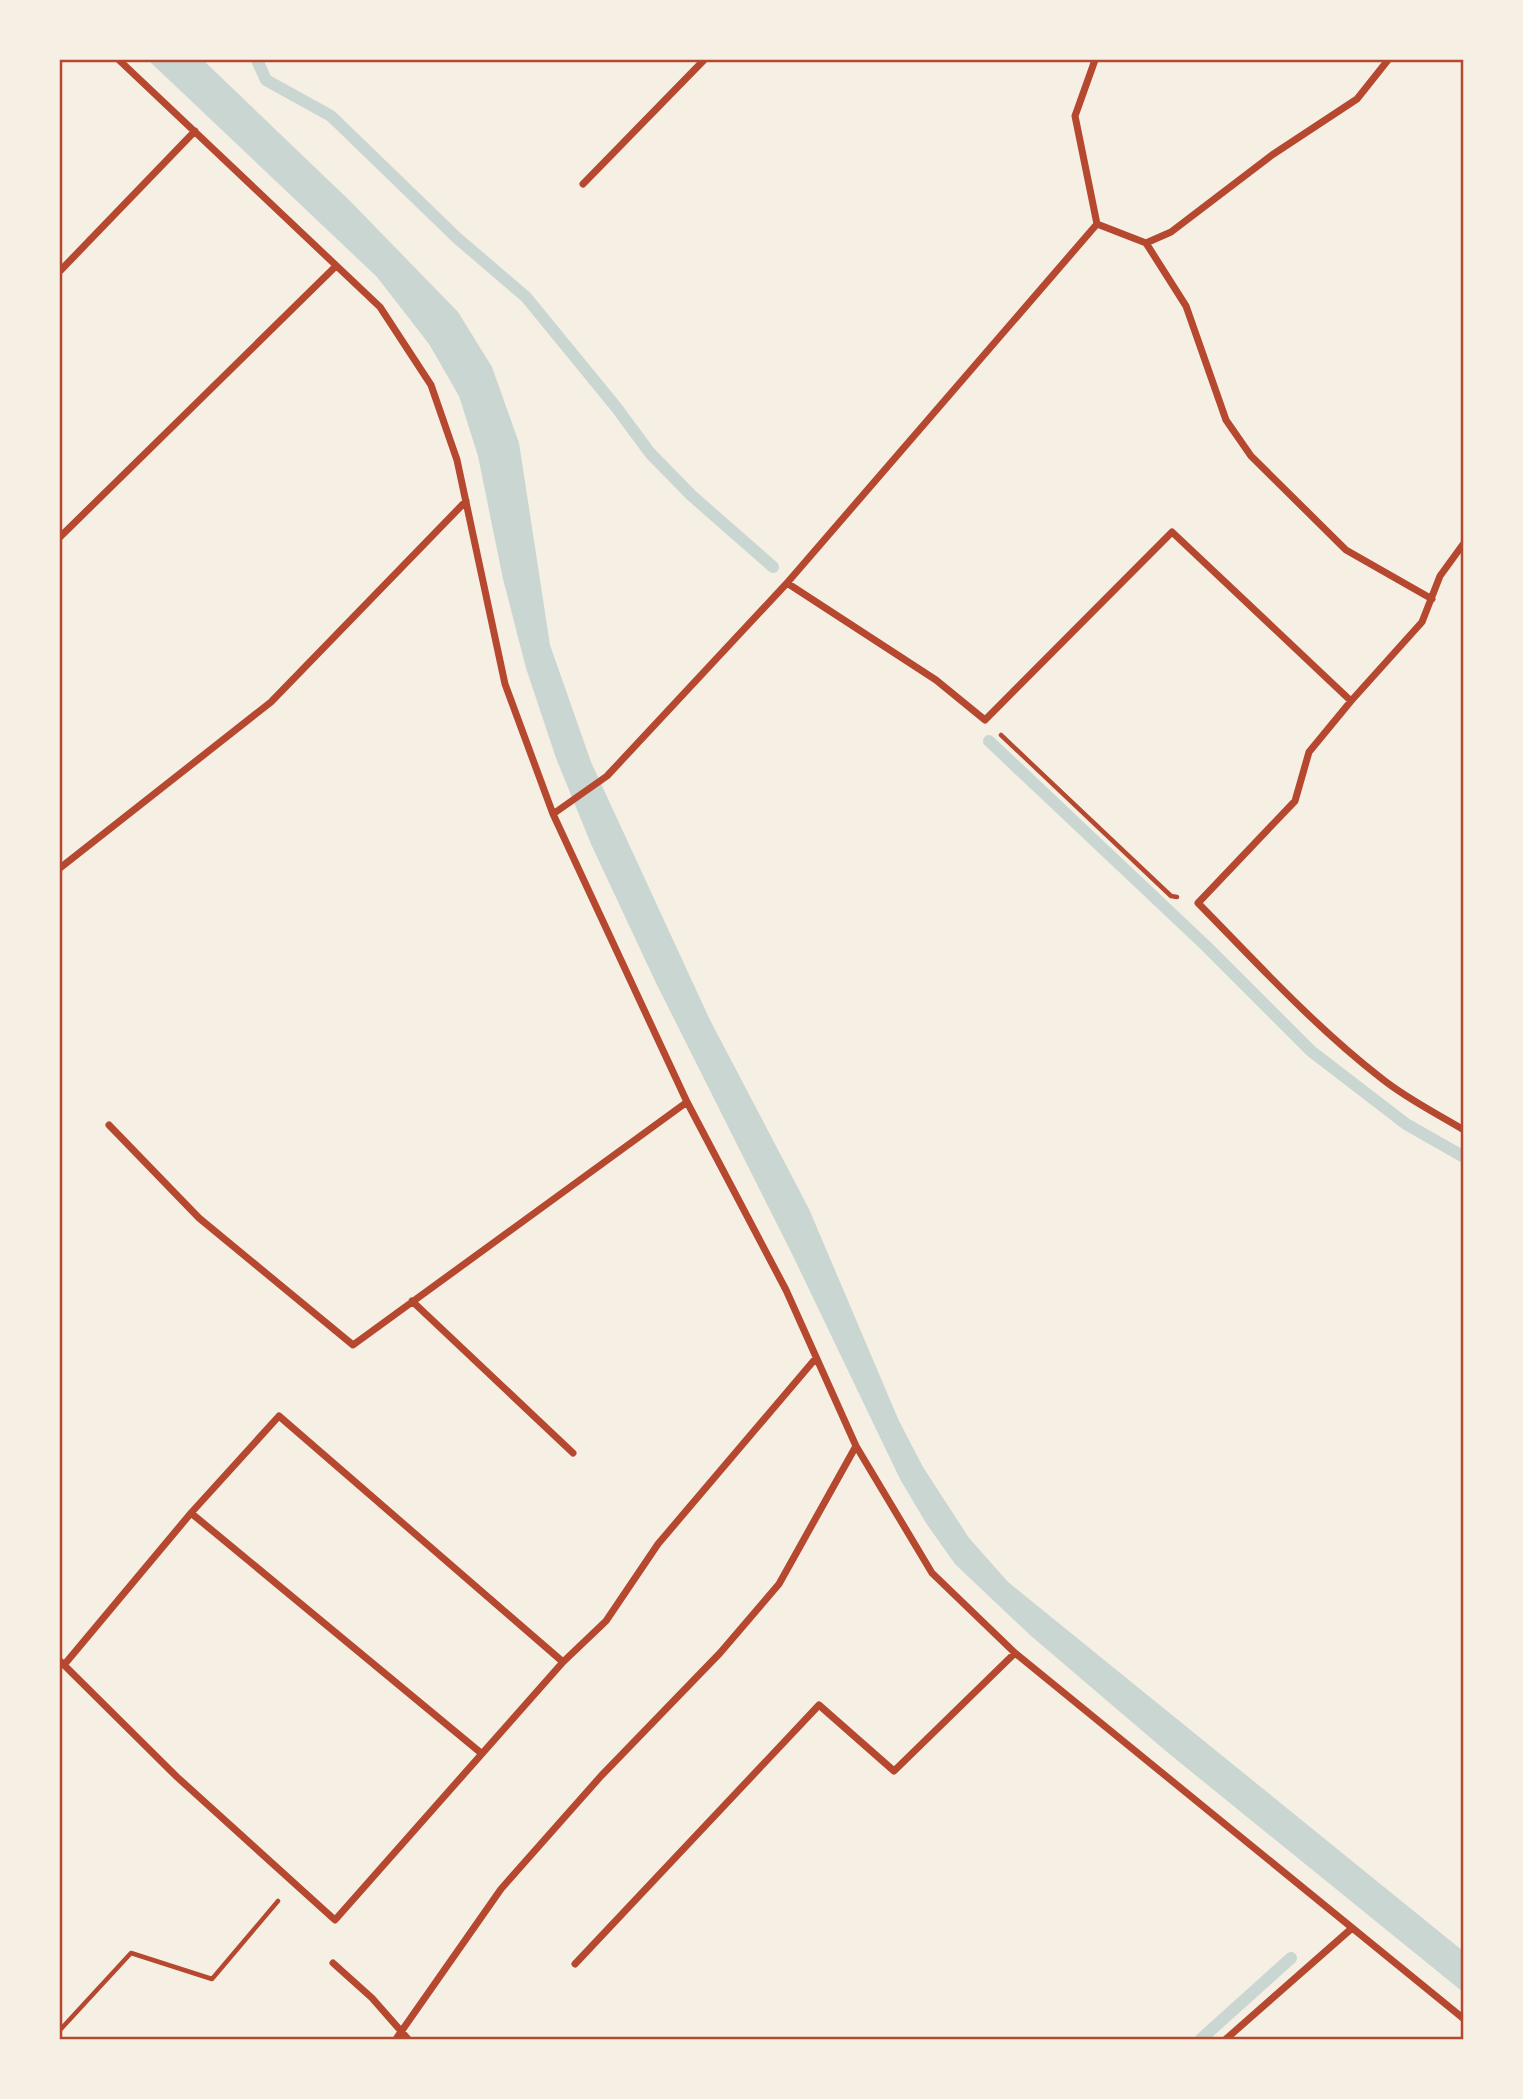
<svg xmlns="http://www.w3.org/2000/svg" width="1523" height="2099" viewBox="0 0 1523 2099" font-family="'Noto Sans',sans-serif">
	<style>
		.water { fill: #c9d6d2 }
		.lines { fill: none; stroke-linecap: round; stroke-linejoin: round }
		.stream { stroke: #c9d6d2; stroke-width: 12 }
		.path { stroke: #b5482f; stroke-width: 4.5 }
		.minor { stroke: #b5482f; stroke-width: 7 }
		.neatline { fill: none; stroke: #b5482f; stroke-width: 2.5 }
	</style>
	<rect width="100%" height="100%" fill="#f6efe4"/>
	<path class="water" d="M148,60H203L350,201L458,312L492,367L519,443L550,645L591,762L710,1020L809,1209L899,1421L923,1467L969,1538L1008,1582L1463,1951V1992L1167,1752L1030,1635L955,1564L926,1523L900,1479L794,1258L656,983L591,844L556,758L526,668L503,579L478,456L459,396L429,344L377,277Z"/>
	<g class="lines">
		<path class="stream" d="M257,60L266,80L331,116L457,238L526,297L616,407L650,453L691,495L773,567
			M989,741L1206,946L1311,1051L1406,1124L1464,1157
			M1201,2039L1291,1958"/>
		<path class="path" d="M1001,735L1171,896L1177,897
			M60,2030L131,1953L212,1979L278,1901"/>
		<path class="minor" d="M119,60L380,307L431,385L457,460L505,684L553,814L687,1102L786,1290L856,1446L932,1573L1015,1653L1464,2019
			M1095,60L1075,116L1097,224
			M583,184L704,60
			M1097,224L1146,243L1171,232L1272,155L1357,99L1388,60
			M1146,243L1186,306L1226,420L1251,456L1346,550L1432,599
			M60,271L195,131
			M60,537L336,266
			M1464,543L1440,576L1422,622L1351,701L1309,752L1295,801L1198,903C1257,963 1314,1026 1381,1078C1407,1099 1436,1113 1464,1130
			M787,583L936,680L985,720L1172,532L1351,701
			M553,814L607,776L787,583L1097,224
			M60,868L271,702L466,501
			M109,1125L199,1218L353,1345L687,1102
			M412,1301L573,1453
			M191,1513L481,1753
			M60,1661L177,1777L335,1920L563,1662L606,1621L658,1544L816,1358
			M64,1665L191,1513L279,1416L563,1662
			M333,1963L372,1998L408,2039
			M575,1964L819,1705L894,1771L1015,1653
			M396,2039L501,1889L601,1776L720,1653L779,1584L856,1446
			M1226,2039L1351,1929"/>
	</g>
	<rect width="1523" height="2099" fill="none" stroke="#f6efe4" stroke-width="122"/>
	<rect x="61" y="61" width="1401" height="1977" class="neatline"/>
</svg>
